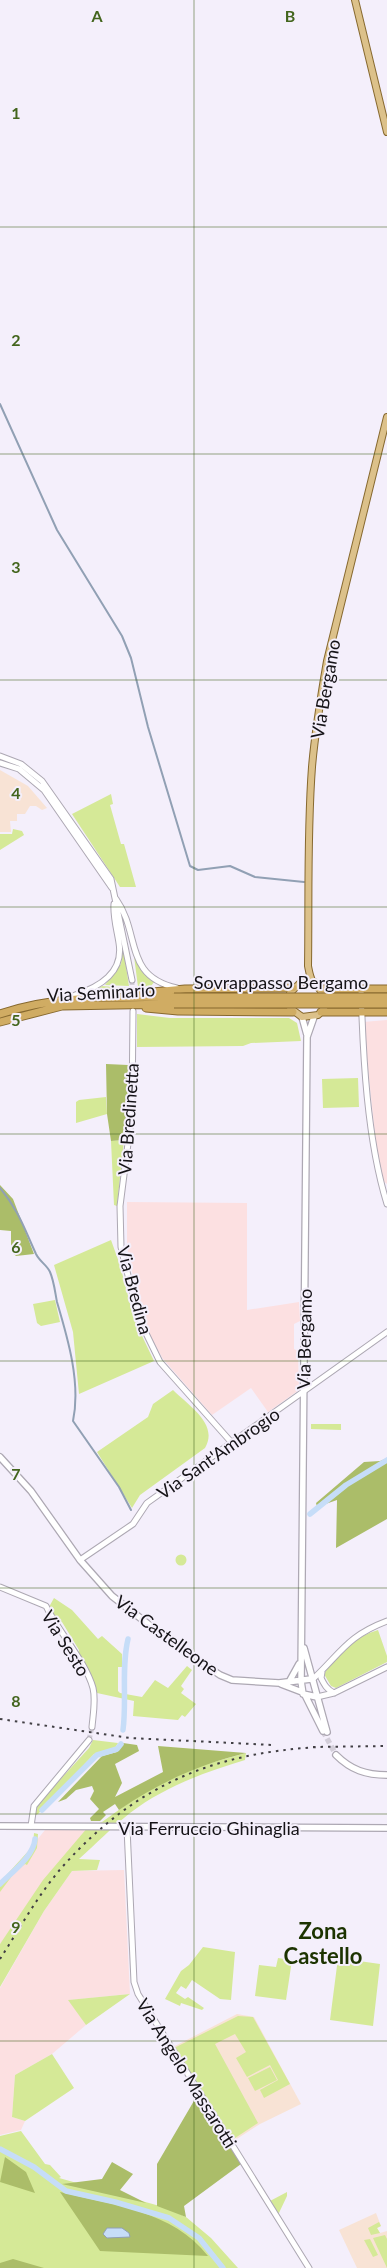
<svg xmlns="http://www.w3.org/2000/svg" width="387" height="2268" viewBox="0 0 387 2268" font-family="Lato,sans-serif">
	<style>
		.industrial { fill: #fce0e1 }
		.education { fill: #f8e3d5 }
		.green { fill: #d5e997 }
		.forest { fill: #abbd69 }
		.water { fill: #c6ddf8; stroke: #91a0b4 }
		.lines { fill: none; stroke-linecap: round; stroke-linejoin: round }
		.stream { stroke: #91a0b4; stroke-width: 2 }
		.canal { stroke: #c6ddf8; stroke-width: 5.5 }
		.tertiary-tunnel { stroke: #d3ced9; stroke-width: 5; stroke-dasharray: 5 2.5; stroke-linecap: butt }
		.secondary-tunnel { stroke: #d3ced9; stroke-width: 5.5; stroke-dasharray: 5.5 3; stroke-linecap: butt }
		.tertiary-casing { stroke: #ada8b3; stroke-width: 7 }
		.secondary-casing { stroke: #ada8b3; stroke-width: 8 }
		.primary-casing { stroke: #87692f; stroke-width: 8 }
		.trunk-casing { stroke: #87692f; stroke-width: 9 }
		.tertiary { stroke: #fff; stroke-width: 5 }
		.secondary { stroke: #fff; stroke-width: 5.5 }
		.primary { stroke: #dcc18a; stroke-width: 6 }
		.trunk { stroke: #d0ac63; stroke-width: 7 }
		.rail { stroke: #413f44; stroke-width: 2; stroke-dasharray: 2.5 5; stroke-linecap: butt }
		.trunk-bridge-casing { stroke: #87692f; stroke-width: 9; stroke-linecap: butt }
		.trunk-bridge { stroke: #d0ac63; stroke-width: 7 }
		.grid { fill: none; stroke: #43651d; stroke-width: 1; stroke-opacity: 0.55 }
		.labels { text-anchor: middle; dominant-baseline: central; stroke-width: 4; stroke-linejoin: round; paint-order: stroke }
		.street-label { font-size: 18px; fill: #151317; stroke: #f4effb }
		.district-label { font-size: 22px; font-weight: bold; fill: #1c3300; stroke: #f4effb }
		.grid-label { font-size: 16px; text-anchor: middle; font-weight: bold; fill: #43651d; stroke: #f4effb; stroke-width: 4; stroke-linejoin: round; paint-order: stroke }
	</style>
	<rect width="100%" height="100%" fill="#f4effb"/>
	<path class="industrial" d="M387,1020V1184L383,1181L376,1144L363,1022Z
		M127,1202L247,1203V1310L299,1302L300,1321L294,1324V1349L298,1351L299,1390L268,1412L251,1388L212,1415L163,1359L148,1332L138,1300L127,1247Z
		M49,1825L91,1826L0,1944V1886Z
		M124,1870L130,1994L69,2000L86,2025L52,2054L15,2075L12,2117L25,2121L21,2130L0,2135V1988L44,1911L72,1871Z"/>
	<path class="education" d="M0,770L28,786L47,808L42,810L36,806H30L25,814H17V821H10L11,832H0Z
		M237,2014L254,2017L301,2104L260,2124L232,2142L173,2047Z
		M376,2213L381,2226L377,2228L380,2233L387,2231V2268H357L339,2230Z"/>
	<path class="green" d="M111,794L113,804L110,805L121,844H124L136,887H120L72,814Z
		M13,829L22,831L24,835L0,850V834H12Z
		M123,947L129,986L105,985L121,964Z
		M134,956L142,970L155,981L151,986L138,987Z
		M102,986L128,988L129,991H95Z
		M137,1014L170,1018H289L297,1023L301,1041L251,1043L243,1046L137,1047Z
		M358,1078L359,1107L323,1108L322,1079Z
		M106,1097L107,1114L76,1123V1102L79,1100Z
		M124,1140L117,1206L114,1205L111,1141Z
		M111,1240L120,1265L134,1319L154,1361L79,1394L73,1332L54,1265Z
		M55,1300L60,1322L41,1326L37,1323L33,1304Z
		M173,1390C189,1406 219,1424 205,1448L140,1495L132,1508L97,1452L148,1417L153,1404Z
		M311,1424H341V1430L311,1429Z
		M175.5 1560a5.5 5.5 0 1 1 11 0a5.5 5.5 0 1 1-11 0Z
		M54,1598L72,1610L98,1639L102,1636L122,1654V1667H118V1691L120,1693L142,1697L155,1680L168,1688L187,1666L192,1670L181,1686L184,1689L181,1693L196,1704L185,1717L182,1715L178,1720L133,1716L134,1701L97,1693L90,1675L78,1655L79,1650L62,1622L56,1621L49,1607Z
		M378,1630L387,1656V1662L336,1688L331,1686L324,1674C336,1653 354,1637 378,1630Z
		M93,1740L118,1743L115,1748L94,1754L38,1814L33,1816L36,1806L89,1748Z
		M246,1753L245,1760C205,1772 164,1787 130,1813C112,1827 96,1844 79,1859L100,1860L97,1870L72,1871L44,1911L0,1987V1944L43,1880L88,1827L102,1822L134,1799L172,1777L203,1765Z
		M34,1833L38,1834L37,1848L27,1865L25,1864L15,1872L0,1892V1882L33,1846Z
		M203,1947L235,1952L231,2000L220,1999L192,1980L186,1989L181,1986L176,1993L185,1999L188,1997L204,2008L202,2010L181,2003L180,2006L165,1999L181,1971L189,1965Z
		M278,1958L292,1960L286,2000L255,1996L259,1965L276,1967Z
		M338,1958L380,1964L373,2026L330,2020Z
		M130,1994L86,2025L68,2000Z
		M238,2016L253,2017L290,2084L264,2098L260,2090L278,2080L270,2065L247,2077L236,2058L246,2052L235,2034L215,2044L258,2123L232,2140L174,2048Z
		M52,2054L74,2088L25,2121L12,2117L15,2075Z
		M270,2067L277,2080L255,2091L248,2078Z
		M21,2131L45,2164L50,2165L61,2177L59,2178L167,2208L186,2217L211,2238L238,2268H0V2136Z
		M287,2192V2196L278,2215L270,2201Z
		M379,2222L381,2226L377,2228L380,2233L371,2235L368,2228Z
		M385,2235L387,2239V2268L373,2238Z
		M370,2239L378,2255L373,2257L364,2240Z"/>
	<path class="forest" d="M106,1064L128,1065L129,1094L124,1140L111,1141L107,1114Z
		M0,1185L13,1199L34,1254L16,1256L11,1251V1231L0,1230Z
		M387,1458V1519L336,1548L337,1500L317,1507L316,1503L364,1462L380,1461Z
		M123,1743L137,1745L139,1751L115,1764L122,1783L115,1797L163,1772L158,1746L246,1753C198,1765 160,1782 119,1810L115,1804L103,1812L106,1815L100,1821H91L90,1818L99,1809L90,1799L94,1791L92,1786L76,1790L66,1799L58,1802L102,1756L117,1752Z
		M198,2094L241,2164L184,2206L186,2217L157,2206V2164Z
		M5,2157L26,2172L35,2193L0,2182Z
		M112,2162L133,2174L120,2190L146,2203L62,2184L102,2179Z
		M60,2192C113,2205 173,2211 208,2256L100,2251Z
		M13,2259L44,2268H0V2263Z"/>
	<path class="water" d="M107,2228H122L129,2233L130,2237L107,2238L103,2234Z"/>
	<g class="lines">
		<path class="stream" d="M0,404L57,530L122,636L131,658L148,727L190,866L198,870L230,866L255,877L304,882
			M0,1188C19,1211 24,1228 36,1254C40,1262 47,1265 50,1272C54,1281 55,1292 57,1302C68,1339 81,1383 73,1421L119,1487L131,1510"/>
		<path class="canal" d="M310,1514L346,1485L387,1460
			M123,1730C127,1700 121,1669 128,1639
			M42,1810L97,1755L117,1749L121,1744
			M0,1884C12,1872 34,1856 35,1839
			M0,2149L34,2167L66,2191L115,2202L169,2218L199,2238L223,2268"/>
		<path class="tertiary-tunnel" d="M132,980V1000
			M89,1740L92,1727"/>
		<path class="secondary-tunnel" d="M323,1731L336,1755"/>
		<g class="tertiary-casing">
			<path id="tertiary" d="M0,756L21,764L42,781L111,879L132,980
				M0,763L19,769L44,790L112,888
				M116,899C141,934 123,976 177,988
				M361,989C363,1056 367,1139 387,1204
				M72,999L75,995C99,987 124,973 119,943C117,930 113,917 114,904
				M133,1011L132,1112L120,1206L121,1247L125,1264L140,1321L160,1362L232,1443
				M80,1560L133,1524L147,1503L387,1332
				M0,1587L46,1606C58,1631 86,1662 93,1688C96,1700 93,1715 92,1727
				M322,1672L321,1678C324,1684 327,1690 334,1693
				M312,1680C341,1653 347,1636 387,1621
				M317,1697L334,1693L387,1667
				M31,1826L34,1806L89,1740
				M127,1828L134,1982L138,1994L309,2268"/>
		</g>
		<g class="secondary-casing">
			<path id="secondary" d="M302,1017L307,1035
				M0,1457L31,1491L80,1560L112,1596L175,1645L220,1675L232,1680L279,1683L311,1679
				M304,1648L327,1732
				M301,1681L307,1037L314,1017
				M301,1681L303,1694L317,1697
				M289,1682L299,1664
				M281,1684L302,1692
				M305,1695L323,1731
				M336,1755C351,1770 366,1775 387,1775
				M0,1826L387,1828"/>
		</g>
		<g class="primary-casing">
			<path id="primary" d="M355,0L387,132
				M314,982H301L290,993V1008L302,1017L318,1015C334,1001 323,993 313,982C310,978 309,971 308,966C309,900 307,833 312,767C315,731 321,696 327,661L387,417"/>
		</g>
		<g class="trunk-casing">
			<path id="trunk" d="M322,989H387
				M142,993L185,989L293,988
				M146,1008L178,1011L293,1012
				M321,1012H387
				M0,1014C57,994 116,998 174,997
				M0,1022L62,1006L174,1004"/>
		</g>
		<use href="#tertiary" class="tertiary"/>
		<use href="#secondary" class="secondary"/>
		<use href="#primary" class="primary"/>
		<use href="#trunk" class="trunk"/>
		<path class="rail" d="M0,1719L130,1738L273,1745
			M313,1747L387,1746
			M0,1959C20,1928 39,1893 64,1865C136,1785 213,1753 319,1747"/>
		<g class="trunk-bridge-casing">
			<path id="trunk-bridge" d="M174,997H387
				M174,1004H387"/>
		</g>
		<use href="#trunk-bridge" class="trunk-bridge"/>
	</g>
	<path class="grid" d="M194,0V2268M0,227H387M0,454H387M0,680H387M0,907H387M0,1134H387M0,1361H387M0,1588H387M0,1814H387M0,2041H387"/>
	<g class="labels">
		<g class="street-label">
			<text transform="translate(325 689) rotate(-80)">Via Bergamo</text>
			<text x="281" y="982">Sovrappasso Bergamo</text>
			<text transform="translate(101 992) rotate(-3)">Via Seminario</text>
			<text transform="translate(128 1119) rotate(-86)">Via Bredinetta</text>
			<text transform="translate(135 1290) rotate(75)">Via Bredina</text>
			<text transform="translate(304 1339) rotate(-89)">Via Bergamo</text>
			<text transform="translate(218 1453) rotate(-35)">Via Sant'Ambrogio</text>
			<text transform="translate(167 1635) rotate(36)">Via Castelleone</text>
			<text transform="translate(66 1643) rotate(58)">Via Sesto</text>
			<text x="209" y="1828">Via Ferruccio Ghinaglia</text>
			<text transform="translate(187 2073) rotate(58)">Via Angelo Massarotti</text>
		</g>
		<g class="district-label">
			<text x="323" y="1930">Zona<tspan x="323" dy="25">Castello</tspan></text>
		</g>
	</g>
	<g class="grid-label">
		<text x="97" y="22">A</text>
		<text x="290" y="22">B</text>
		<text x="16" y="119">1</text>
		<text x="16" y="346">2</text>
		<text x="16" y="573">3</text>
		<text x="16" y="799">4</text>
		<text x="16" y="1026">5</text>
		<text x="16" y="1253">6</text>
		<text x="16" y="1480">7</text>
		<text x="16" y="1707">8</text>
		<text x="16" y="1933">9</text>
	</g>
</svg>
